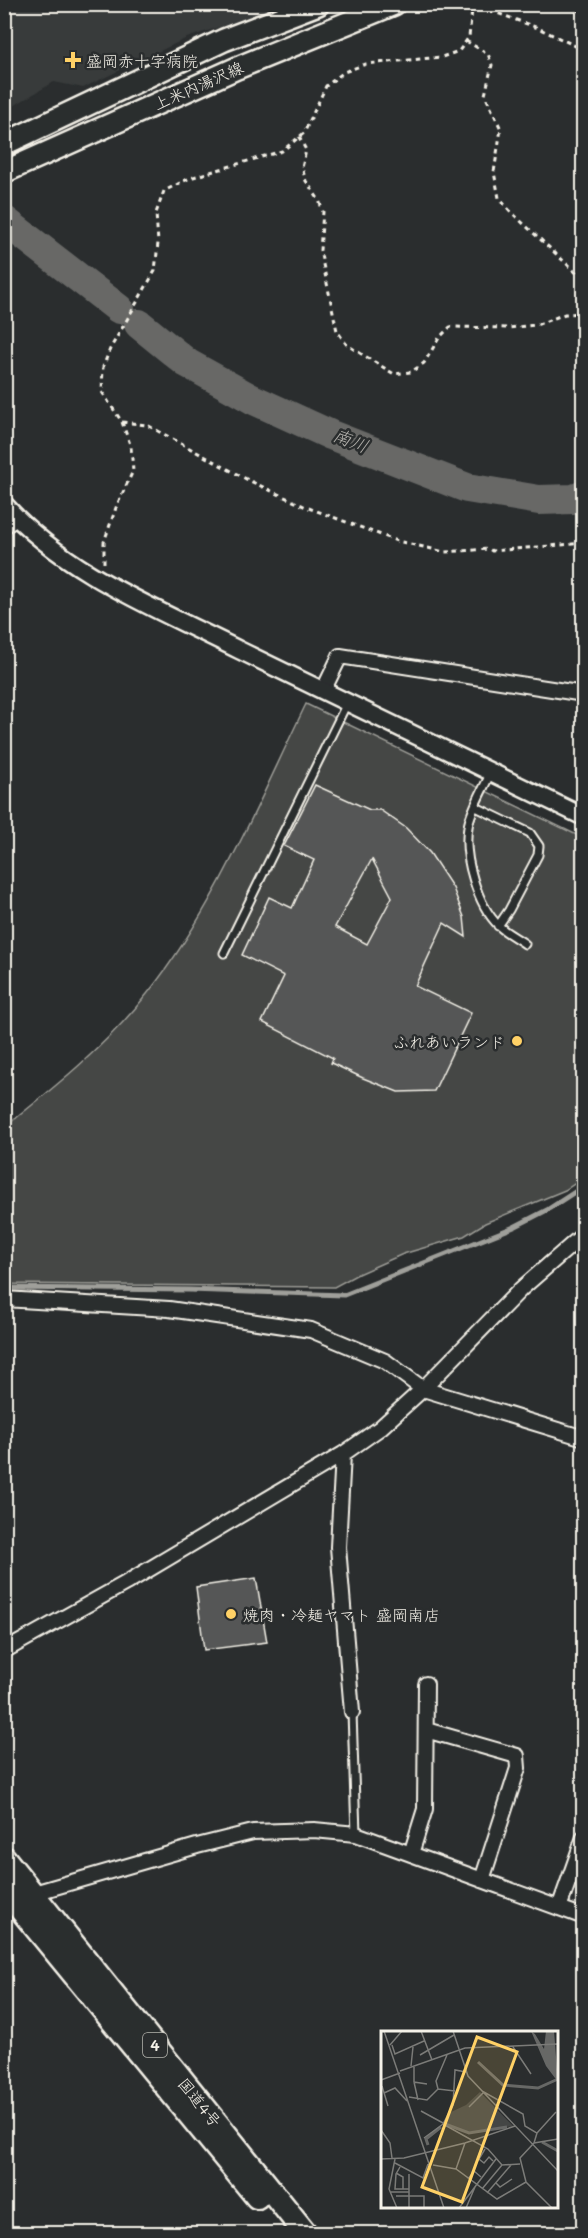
<svg xmlns="http://www.w3.org/2000/svg" width="588" height="2238" viewBox="0 0 588 2238" font-family="Mali,'Klee One',sans-serif">
	<style>
		.built { fill: #373a3a }
		.green { fill: #444645; stroke: #9c9c96; stroke-width: 1.5 }
		.lines { fill: none; stroke-linecap: round; stroke-linejoin: round }
		.stream { stroke: #9f9f9a; stroke-width: 5 }
		.river { stroke: #676866; stroke-width: 30 }
		.building { fill: #555756; stroke: #f4f1e8; stroke-width: 1.5; fill-rule: evenodd }
		.service-casing { stroke: #f4f1e8; stroke-width: 11 }
		.minor-casing { stroke: #f4f1e8; stroke-width: 18 }
		.tertiary-casing { stroke: #f4f1e8; stroke-width: 21 }
		.primary-casing { stroke: #f4f1e8; stroke-width: 26 }
		.trunk-casing { stroke: #f4f1e8; stroke-width: 27 }
		.path { stroke: #f4f1e8; stroke-width: 3; stroke-dasharray: 4.5 4.5; stroke-linecap: butt }
		.service { stroke: #2a2d2e; stroke-width: 7 }
		.minor { stroke: #2a2d2e; stroke-width: 14 }
		.tertiary { stroke: #2a2d2e; stroke-width: 16 }
		.primary { stroke: #2a2d2e; stroke-width: 21 }
		.trunk { stroke: #2a2d2e; stroke-width: 22 }
		.poi-dot { fill: #ffd166; stroke: #2a2d2e; stroke-width: 2 }
		.labels { text-anchor: middle; dominant-baseline: central; stroke-width: 5; stroke-linejoin: round; paint-order: stroke }
		.shield { fill: #2a2d2e; stroke: #b7b6b0; stroke-width: 1.5 }
		.shield-label { font-size: 15px; font-weight: bold; fill: #f4f1e8 }
		.poi-label { font-size: 16px; fill: #f4f1e8; stroke: #2a2d2e; text-anchor: start }
		.street-label { font-size: 16px; fill: #f4f1e8; stroke: #2a2d2e }
		.water-label { font-size: 18px; font-style: italic; fill: #b5b3ae; stroke: #2a2d2e }
		.inset-river { fill: none; stroke: #676866; stroke-width: 3 }
		.inset-road { fill: none; stroke: #7b7b78; stroke-width: 1.5 }
		.view { fill: #ffd166; fill-opacity: 0.15; stroke: #ffd166; stroke-width: 3 }
		.inset-edge { fill: none; stroke: #f4f1e8; stroke-width: 3 }
	</style>
	<rect width="100%" height="100%" fill="#2a2d2e"/>
	<filter id="ink" filterUnits="userSpaceOnUse"><feTurbulence type="fractalNoise" baseFrequency=".0167" numOctaves="2"/><feDisplacementMap in="SourceGraphic" scale="12" xChannelSelector="R" yChannelSelector="G"/><feConvolveMatrix kernelMatrix="1 2 1 2 8 2 1 2 1" color-interpolation-filters="sRGB"/></filter>
	<g filter="url(#ink)">
		<path class="built" d="M4,5L5,4L283,5L187,38L83,88L54,82L5,111Z"/>
		<path class="green" d="M306,704L583,838V1178L565,1190L485,1223L464,1236L403,1254L358,1274L334,1287L5,1284V1127C56,1086 106,1046 147,994C216,907 258,803 306,704Z"/>
		<g class="lines">
			<path class="stream" d="M4,1288L189,1290L344,1295L514,1227L547,1210L584,1186"/>
			<path class="river" d="M4,220L119,309
				M139,324L187,363L252,399L331,435L467,488L539,500L573,499L584,495"/>
		</g>
		<path class="building" d="M315,785L370,810H380L406,828L430,853L453,888L464,917L466,937L444,923L415,986L471,1013L434,1091L398,1092L363,1078L331,1063L333,1058L262,1022L284,976L242,955L269,897L292,908L314,860L284,846ZM372,859L392,897L367,944L335,927Z
			M256,1578L267,1642L204,1650L196,1587Z"/>
		<g class="lines">
			<g class="service-casing">
				<path id="service" d="M491,772C484,788 470,811 468,827C463,856 477,905 499,926C506,933 517,938 525,944
					M476,807L530,833L539,846L538,855L509,910L498,926
					M224,953L347,703
					M352,1712L356,1834"/>
			</g>
			<g class="minor-casing">
				<path id="minor" d="M582,4L584,5
					M4,526L17,518
					M323,691L340,656L584,694
					M4,1299L169,1309L311,1330L385,1361L423,1389L584,1438
					M343,1454L338,1547L352,1712
					M4,1651L126,1583L343,1454L380,1428L423,1389L521,1289L584,1234
					M426,1730L517,1756L518,1768L482,1880
					M411,1854L425,1809L426,1684
					M34,1893L197,1846L253,1832L314,1830L356,1834L584,1917
					M559,1908L584,1837"/>
			</g>
			<g class="tertiary-casing">
				<path id="tertiary" d="M4,504C66,574 158,609 239,650C353,706 469,761 584,817"/>
			</g>
			<g class="primary-casing">
				<path id="primary" d="M4,144L224,40L318,4
					M4,172L237,68L394,4"/>
			</g>
			<g class="trunk-casing">
				<path id="trunk" d="M4,1858L306,2234
					M4,1889L257,2197"/>
			</g>
			<path class="path" d="M466,41L488,54L492,65L485,95L501,129L494,172L499,198L511,212L584,280
				M4,106L9,117
				M299,137L306,150L302,168L306,181L319,200L323,212L320,250L337,331L347,345L394,374L411,372L424,363L439,338L450,327L509,328L536,325L565,314L584,313
				M122,422L147,425L248,480L306,507L397,541L445,552L489,549L492,551L584,543
				M104,563V542L117,505L133,471L131,447L122,422L102,392L103,367L110,349L155,271L158,243L156,213L164,191L190,178L282,151L304,133L326,86L344,72L366,64L442,57L459,51L469,37L472,10L481,7L538,28L584,50"/>
			<use href="#service" class="service"/>
			<use href="#minor" class="minor"/>
			<use href="#tertiary" class="tertiary"/>
			<use href="#primary" class="primary"/>
			<use href="#trunk" class="trunk"/>
		</g>
	</g>
	<g class="poi-dot">
		<path d="M70 51h6v6h6v6h-6v6h-6v-6h-6v-6h6z"/>
		<circle cx="517" cy="1041" r="6"/>
		<circle cx="231" cy="1614" r="6"/>
	</g>
	<g class="labels">
		<rect class="shield" x="143" y="2033" width="24" height="24" rx="4.5"/>
		<g class="shield-label">
			<text x="155" y="2045">4</text>
		</g>
		<g class="poi-label">
			<text x="86" y="60">盛岡赤十字病院</text>
			<text x="505" y="1041" text-anchor="end">ふれあいランド</text>
			<text x="243" y="1614">焼肉・冷麺ヤマト 盛岡南店</text>
		</g>
		<g class="street-label">
			<text transform="translate(198 85) rotate(-24)">上米内湯沢線</text>
			<text transform="translate(200 2102) rotate(51)">国道4号</text>
		</g>
		<g class="water-label">
			<text transform="translate(351 440) rotate(22)">南川</text>
		</g>
	</g>
	<g transform="translate(381 2031)">
		<rect width="177" height="177" fill="#2a2d2e"/>
		<path d="M99,61L132,95L87,101L63,92L68,82L85,74Z" fill="#444645"/>
		<path d="M150,0L154,3L163,18L165,0H173L177,51L165,35Z" fill="#676866"/>
		<path class="inset-river" d="M97,31L122,54L157,57L177,48M64,93L88,102L126,96M161,111L177,120M47,114L45,108L60,96"/>
		<path class="inset-road" d="M3,0L63,177M40,0L51,29M72,0L87,45L177,140M9,14L21,0M11,14L14,23L43,10M132,16L150,43M39,24L73,4M30,35L32,16M33,36V51L46,53M19,40L84,17L177,13M0,49L19,42M33,51L37,69M1,55L7,75M57,58L55,50L66,24M101,60L142,83L144,95L156,102L153,112M3,62L14,57L26,70M28,66L46,69L57,58L74,60M88,76L102,62M40,80L62,92M62,93L107,118L121,134L139,133M0,99L9,112L11,127M156,102L175,81M43,107L62,93L72,74L74,39L85,41M104,118L98,128L103,132L108,126L112,130M0,128L23,127L84,112L134,95M14,128L8,158L16,177M14,132L42,147L47,133M52,134L75,138L116,168L145,151M19,136L15,143L14,158H28M75,138L84,112M15,142L22,146V158M28,143V177M87,148L93,140L100,146M115,152L119,156L131,148M101,158L121,134M9,161H28M106,162L130,134M15,165H43V177M78,177L115,128M85,177L94,156M171,177L145,151L139,127L153,112L177,108"/>
		<path class="view" d="M96,6L136,21L81,171L41,156Z"/>
		<rect width="177" height="177" class="inset-edge"/>
	</g>
	<rect width="588" height="2238" fill="none" stroke="#2a2d2e" stroke-width="24"/>
	<rect x="12" y="12" width="564" height="2214" fill="none" stroke="#f4f1e8" stroke-width="2" filter="url(#ink)"/>
</svg>
